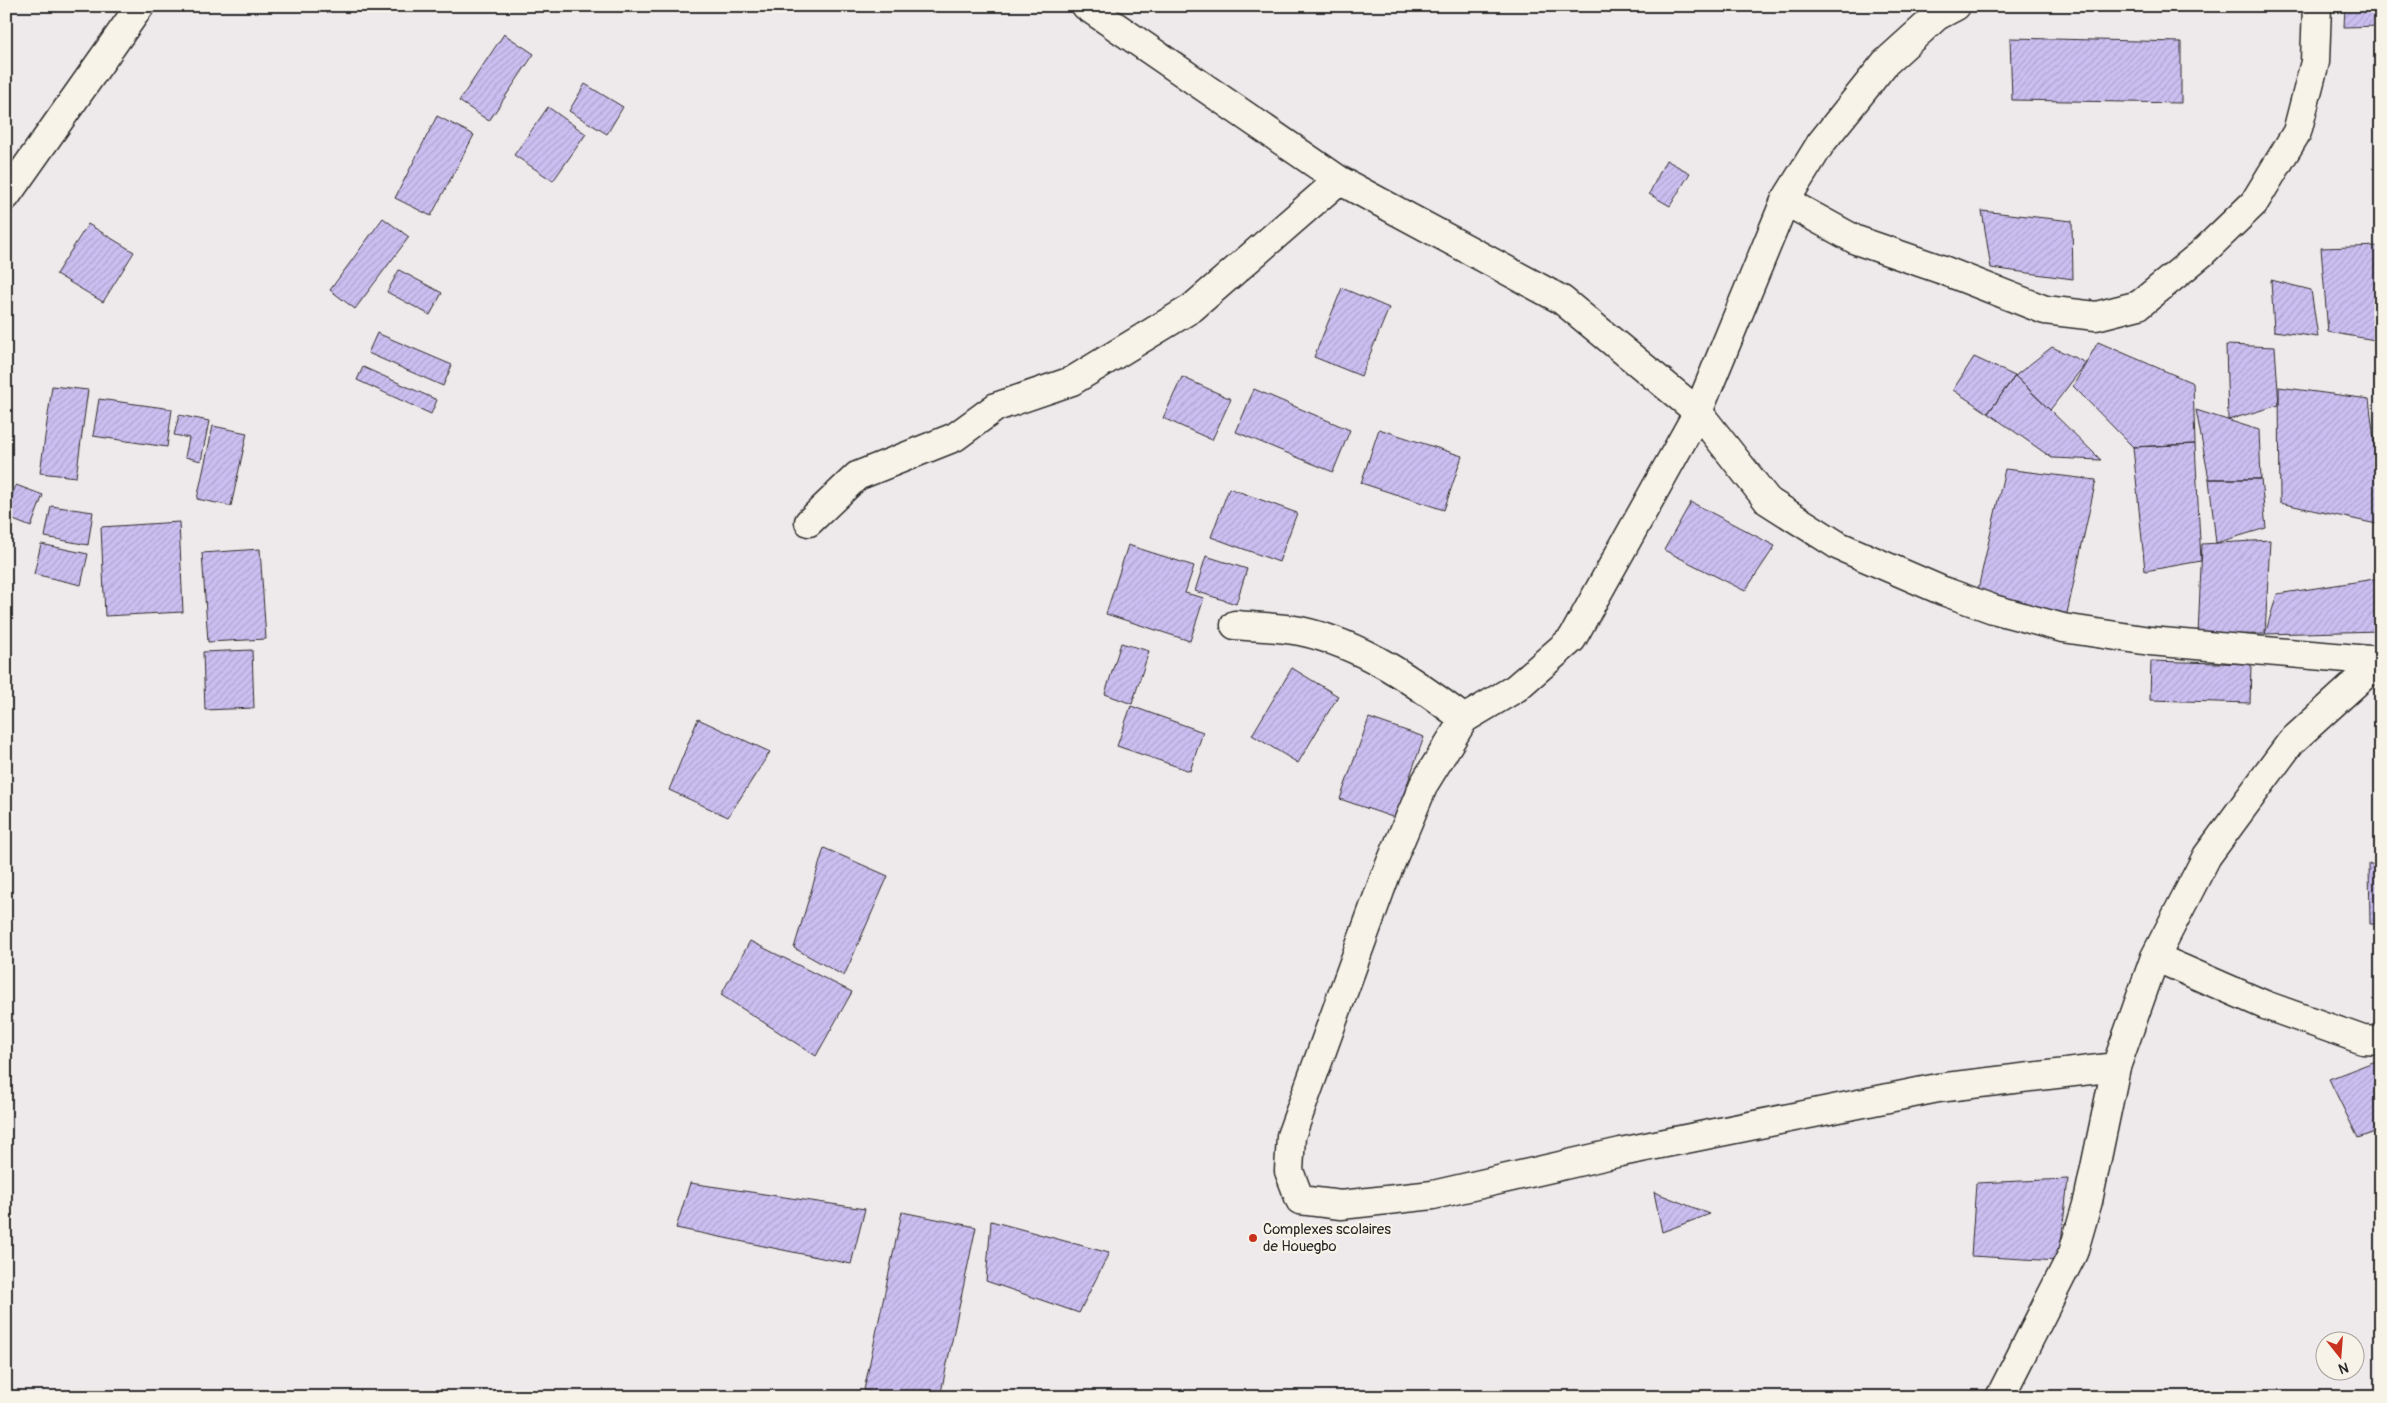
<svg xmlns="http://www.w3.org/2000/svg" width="2387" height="1403" viewBox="0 0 2387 1403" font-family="Pangolin,sans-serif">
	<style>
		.building { fill: url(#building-hatch); stroke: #2b2b2b }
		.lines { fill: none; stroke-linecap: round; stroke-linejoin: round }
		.minor-casing { stroke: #2b2b2b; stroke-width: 31 }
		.minor { stroke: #f7f3e8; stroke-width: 28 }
		.poi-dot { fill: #c8321e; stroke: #f7f3e8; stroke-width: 2 }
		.labels { text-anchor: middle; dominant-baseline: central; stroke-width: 4.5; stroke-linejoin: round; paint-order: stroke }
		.poi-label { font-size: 15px; fill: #2b2b2b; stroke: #f7f3e8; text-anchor: start }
	</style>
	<defs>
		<pattern id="building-hatch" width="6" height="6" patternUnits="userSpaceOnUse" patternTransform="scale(1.25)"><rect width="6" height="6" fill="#cbbff1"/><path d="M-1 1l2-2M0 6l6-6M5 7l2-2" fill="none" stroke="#aea4cf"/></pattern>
	</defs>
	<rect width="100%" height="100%" fill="#eee9ea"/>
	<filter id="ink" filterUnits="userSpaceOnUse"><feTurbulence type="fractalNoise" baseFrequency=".02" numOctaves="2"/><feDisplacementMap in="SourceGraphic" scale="10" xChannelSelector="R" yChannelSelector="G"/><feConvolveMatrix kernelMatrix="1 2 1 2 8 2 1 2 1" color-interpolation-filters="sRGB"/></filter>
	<g filter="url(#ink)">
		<path class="building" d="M2345,6H2381V26L2344,27Z
			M504,34L534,54L489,121L459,101Z
			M2010,38L2181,42V103L2012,100Z
			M585,84L623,107L607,134L569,111Z
			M548,107L586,134L553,181L514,155Z
			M437,116L474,135L431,216L395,198Z
			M1666,160L1690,173L1670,206L1649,194Z
			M1982,211L2072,221L2073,279L1991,268Z
			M383,218L409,237L355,309L330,290Z
			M88,224L134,252L103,302L56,274Z
			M2381,246V341L2328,332L2321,248Z
			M399,270L442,293L430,315L387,292Z
			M2271,280L2311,290L2318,337L2274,331Z
			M1342,288L1389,308L1361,376L1314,357Z
			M377,333L452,365L443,386L368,353Z
			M2098,342L2193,383L2195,444L2133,447L2073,386Z
			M2226,345L2275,347L2279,405L2228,420Z
			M2052,347L2086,363L2050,410L2015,376Z
			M1974,357L2015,376L1988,413L1953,390Z
			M363,367L437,400L431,414L357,380Z
			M2015,376L2050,410L2101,460L2052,458L1988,413Z
			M1182,377L1231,399L1212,440L1163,418Z
			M52,386L88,390L76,477L40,473Z
			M2279,387L2369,399L2381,494V525L2280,503Z
			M1254,389L1350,430L1333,472L1236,432Z
			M99,399L172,409L167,447L93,436Z
			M2196,410L2259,430L2261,479H2209Z
			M179,415L209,421L201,461L185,457L189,438L174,435Z
			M213,426L247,433L231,506L197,499Z
			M1379,429L1462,456L1444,510L1361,483Z
			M2195,444L2201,561L2145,571L2133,447Z
			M2005,469L2096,480L2066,618L1976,598Z
			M2209,479H2261L2266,528L2216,543Z
			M16,485L43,495L31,527L6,517V511Z
			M1229,488L1297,513L1279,562L1211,537Z
			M1691,502L1775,546L1745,591L1664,550Z
			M51,506L93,512L88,545L45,537Z
			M179,522L183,612L105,616L101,527Z
			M2270,540L2265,634L2198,635L2202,544Z
			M41,544L88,554L81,585L34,574Z
			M1128,545L1194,566L1185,593L1204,598L1190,641L1106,614Z
			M260,549L266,639L208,642L202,553Z
			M1206,556L1247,569L1236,604L1195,591Z
			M2381,578V631L2265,634L2277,594Z
			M1121,643L1149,651L1132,704L1105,694Z
			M252,650L254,708L205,710L203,652Z
			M2151,661L2251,664L2250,703L2150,700Z
			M1292,668L1338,696L1298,763L1252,735Z
			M1131,706L1203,732L1190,771L1117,746Z
			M1369,718L1424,737L1395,818L1340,799Z
			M698,719L770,752L728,817L669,790Z
			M824,848L888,876L844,976L794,948Z
			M2369,864L2381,865V924H2370Z
			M750,941L852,992L816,1056L721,995Z
			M2381,1059V1130L2358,1138L2329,1079Z
			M2068,1179L2059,1261L1971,1256L1976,1183Z
			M690,1183L865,1209L851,1264L676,1228Z
			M1654,1192L1710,1214L1662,1232Z
			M902,1212L976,1227L940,1397H890L864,1390Z
			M991,1221L1109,1253L1079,1313L986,1281Z"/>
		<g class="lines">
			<g class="minor-casing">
				<path id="minor" d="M1086,6L1339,180L1562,300L1698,412L1768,501L1839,546L1943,591L1993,609L2063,628L2150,641L2381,661
					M1956,6L1937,16L1885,63L1821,143L1785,201L1698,412L1572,639L1516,688L1464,719L1424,784L1386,874L1291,1136L1289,1171L1300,1200L1341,1205L1433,1195L1621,1152L1938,1088L2116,1067
					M6,196L140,6
					M1785,201L1856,240L1943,270L2045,310L2096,316L2139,305L2201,254L2254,203L2297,132L2315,62L2317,6
					M809,522L857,476L955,437L996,407L1072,381L1192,308L1339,180
					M1235,625C1257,627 1279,627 1300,631C1362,644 1415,682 1464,719
					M2155,957L2265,1005L2363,1040L2381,1041
					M2000,1397L2073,1253L2088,1201L2116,1067L2155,957L2207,856L2291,742L2380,661"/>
			</g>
			<use href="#minor" class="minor"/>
		</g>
	</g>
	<circle class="poi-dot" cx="1253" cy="1238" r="5"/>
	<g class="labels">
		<g class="poi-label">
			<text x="1263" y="1229">Complexes scolaires<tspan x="1263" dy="17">de Houegbo</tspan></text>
		</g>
	</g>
	<rect width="2387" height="1403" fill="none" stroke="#f7f3e8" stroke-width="25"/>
	<rect x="12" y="12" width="2362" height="1378" fill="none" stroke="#2b2b2b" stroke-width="2" filter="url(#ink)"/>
	<g transform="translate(2340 1356) rotate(163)"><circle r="24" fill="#f7f3e8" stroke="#a5a39c"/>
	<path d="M0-4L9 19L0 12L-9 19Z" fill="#c8321e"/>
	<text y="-8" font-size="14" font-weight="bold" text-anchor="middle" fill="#2b2b2b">N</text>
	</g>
</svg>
